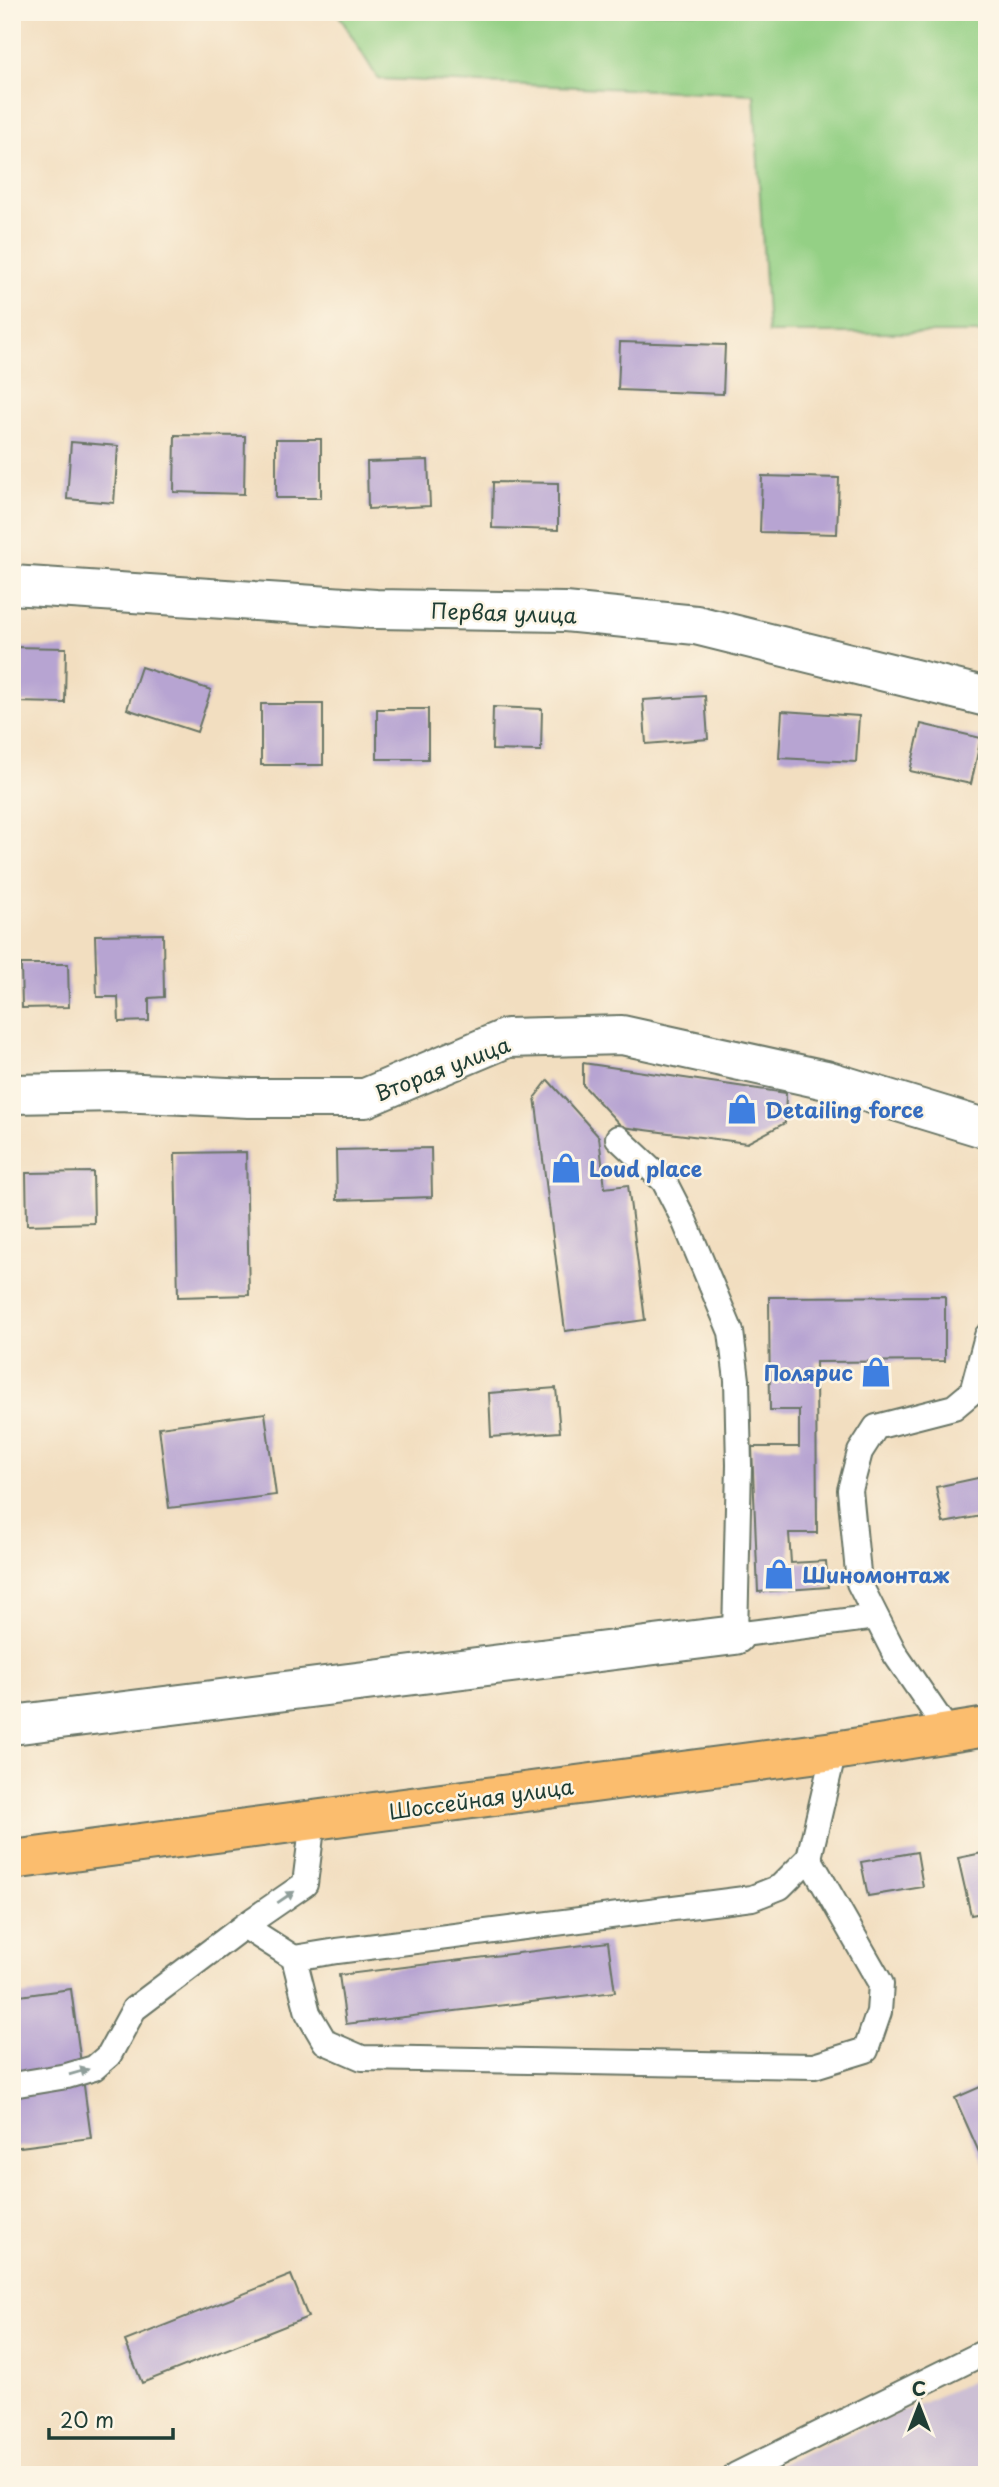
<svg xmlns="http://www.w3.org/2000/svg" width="999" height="2487" viewBox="0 0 999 2487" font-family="'Playpen Sans',sans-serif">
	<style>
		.industrial { fill: #ccbfd4 }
		.green { fill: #94d085; stroke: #5a865c; stroke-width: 2 }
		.building { fill: #b7a4d2 }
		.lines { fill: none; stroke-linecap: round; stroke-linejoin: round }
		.service-casing { stroke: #697565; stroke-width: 28 }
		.minor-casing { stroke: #697565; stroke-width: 42 }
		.primary-casing { stroke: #697565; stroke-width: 42 }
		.service { stroke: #fff; stroke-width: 24 }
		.minor { stroke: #fff; stroke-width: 38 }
		.primary { stroke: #fbbd6e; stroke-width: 38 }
		.oneway { fill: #8f9e9a }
		.labels { text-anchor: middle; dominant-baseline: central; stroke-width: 5; stroke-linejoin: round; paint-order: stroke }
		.street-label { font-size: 21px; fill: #1f3d34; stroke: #fcf5e5 }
		.shop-label { font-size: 21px; font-weight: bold; fill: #366cbe; stroke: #fcf5e5; text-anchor: start }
	</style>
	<rect width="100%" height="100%" fill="#fcf5e5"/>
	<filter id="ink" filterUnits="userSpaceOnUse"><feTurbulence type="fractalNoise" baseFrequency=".0143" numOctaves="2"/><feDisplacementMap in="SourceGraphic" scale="14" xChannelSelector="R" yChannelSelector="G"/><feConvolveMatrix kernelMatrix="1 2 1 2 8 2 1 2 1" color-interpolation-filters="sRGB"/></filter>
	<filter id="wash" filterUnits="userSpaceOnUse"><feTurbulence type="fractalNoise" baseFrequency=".00686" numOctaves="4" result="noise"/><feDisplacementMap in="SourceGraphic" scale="28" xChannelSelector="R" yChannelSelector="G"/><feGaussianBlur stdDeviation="1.57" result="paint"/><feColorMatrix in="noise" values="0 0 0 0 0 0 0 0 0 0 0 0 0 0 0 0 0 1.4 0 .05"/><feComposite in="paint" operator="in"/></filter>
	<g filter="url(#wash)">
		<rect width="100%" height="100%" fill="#f2dec0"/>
		<path class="industrial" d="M987,2375V2475H755Z"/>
		<path class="green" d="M337,12H987V333H768L754,94L378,79Z"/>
		<g id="blocks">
			<path class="building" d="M620,342L725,345L723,394L618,390Z
				M175,435L245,436L244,494L174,492Z
				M276,439H321V498H276Z
				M71,442L118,446L114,503L67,499Z
				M428,460L430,506L368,509L367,462Z
				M762,476L839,478L837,534L760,532Z
				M493,482L558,483V530L492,528Z
				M12,647L66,648L65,703L12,702Z
				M141,667L211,690L197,732L127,709Z
				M705,696L708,739L646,744L643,700Z
				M261,704H323V765H261Z
				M493,707L542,709L541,751L492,750Z
				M377,709H428V759H377Z
				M782,711L859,716L856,762L779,758Z
				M921,724L981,738L971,784L910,771Z
				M163,934L164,997L149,998V1021L119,1022L118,997H97L95,935Z
				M21,964H68L69,1007L22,1008Z
				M583,1063L786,1093L785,1123L747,1143L622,1127L583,1085Z
				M548,1080L599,1137L605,1188L628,1185L645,1320L565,1331L535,1097Z
				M431,1148L432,1197L337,1200L336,1150Z
				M246,1152L249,1295L178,1297L175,1153Z
				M93,1172L94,1223L27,1225L26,1173Z
				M945,1296V1361L816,1362L817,1533H789L791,1563L826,1561L828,1587L758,1592L752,1447H799V1410H770L769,1297Z
				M556,1388L560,1432L491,1437L489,1393Z
				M265,1413L276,1495L169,1508L159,1427Z
				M987,1476V1515L943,1523L936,1487Z
				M917,1852L923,1887L868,1896L861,1862Z
				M987,1852V1912L971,1915L958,1858Z
				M608,1942L615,1992L346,2024L339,1975Z
				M71,1989L91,2138L12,2148V1997Z
				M987,2084V2170L955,2098Z
				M291,2275L308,2317L142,2383L125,2341Z"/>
		</g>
	</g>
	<g filter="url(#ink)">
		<use href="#blocks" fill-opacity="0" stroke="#697565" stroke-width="2"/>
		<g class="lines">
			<g class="service-casing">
				<path id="service" d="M618,1138L664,1181L684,1220L731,1332L737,1380L739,1465L735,1635L876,1617
					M949,1733L895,1654L859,1583L850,1490L860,1452L876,1427L954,1407L972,1392L987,1336
					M244,1926L294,1958L308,2013L325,2042L362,2058L814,2066L866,2050L879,2012L881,1984L809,1858
					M294,1958L337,1951L752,1898L780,1887L809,1858L834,1751
					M12,2085L67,2076L94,2068L109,2055L134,2009L244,1926L305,1884L313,1820
					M736,2475L987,2351"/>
			</g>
			<g class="minor-casing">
				<path id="minor" d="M12,585L376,609L565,612L696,625L987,697
					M12,1094L119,1092L249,1098H365L507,1038L622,1035L826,1080L987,1129
					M12,1725L735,1635"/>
			</g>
			<g class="primary-casing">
				<path id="primary" d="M12,1860L834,1751L987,1727"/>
			</g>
			<use href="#service" class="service"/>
			<use href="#minor" class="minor"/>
			<use href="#primary" class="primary"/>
		</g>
		<defs><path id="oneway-solid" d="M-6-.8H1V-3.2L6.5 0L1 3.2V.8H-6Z" transform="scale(1.75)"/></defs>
		<g class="oneway">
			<use href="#oneway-solid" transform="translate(286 1897) rotate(-34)"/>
			<use href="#oneway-solid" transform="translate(79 2072) rotate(-16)"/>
		</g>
	</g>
	<defs>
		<g id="shop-bare" transform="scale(2.415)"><path d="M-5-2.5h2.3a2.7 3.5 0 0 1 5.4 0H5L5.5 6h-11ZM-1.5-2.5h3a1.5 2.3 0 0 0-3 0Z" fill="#3f7fe0" stroke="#fcf5e5" stroke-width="2.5" paint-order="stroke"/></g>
	</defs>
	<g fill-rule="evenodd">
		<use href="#shop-bare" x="742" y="1109"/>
		<use href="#shop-bare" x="566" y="1168"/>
		<use href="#shop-bare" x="876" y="1372"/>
		<use href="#shop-bare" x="779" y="1574"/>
	</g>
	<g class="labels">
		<g class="street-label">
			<text transform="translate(504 612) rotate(2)">Первая улица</text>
			<text transform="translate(442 1068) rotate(-21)">Вторая улица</text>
			<text transform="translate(481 1798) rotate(-8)">Шоссейная улица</text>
		</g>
		<g class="shop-label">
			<text x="765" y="1109">Detailing force</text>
			<text x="589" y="1168">Loud place</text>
			<text x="853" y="1372" text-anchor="end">Полярис</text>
			<text x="802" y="1574">Шиномонтаж</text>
		</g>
	</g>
	<rect width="999" height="2487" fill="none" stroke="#fcf5e5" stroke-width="42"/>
	<g transform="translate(919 2406)" stroke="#fcf5e5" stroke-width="5" paint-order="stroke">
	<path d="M0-5L12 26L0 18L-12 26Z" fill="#1f3d34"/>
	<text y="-10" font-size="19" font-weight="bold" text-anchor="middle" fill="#1f3d34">С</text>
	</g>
	<path d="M49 2428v10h124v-10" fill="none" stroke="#1f3d34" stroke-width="3.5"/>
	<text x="60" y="2428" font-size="21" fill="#1f3d34" stroke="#fcf5e5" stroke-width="5" paint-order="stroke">20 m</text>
</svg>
